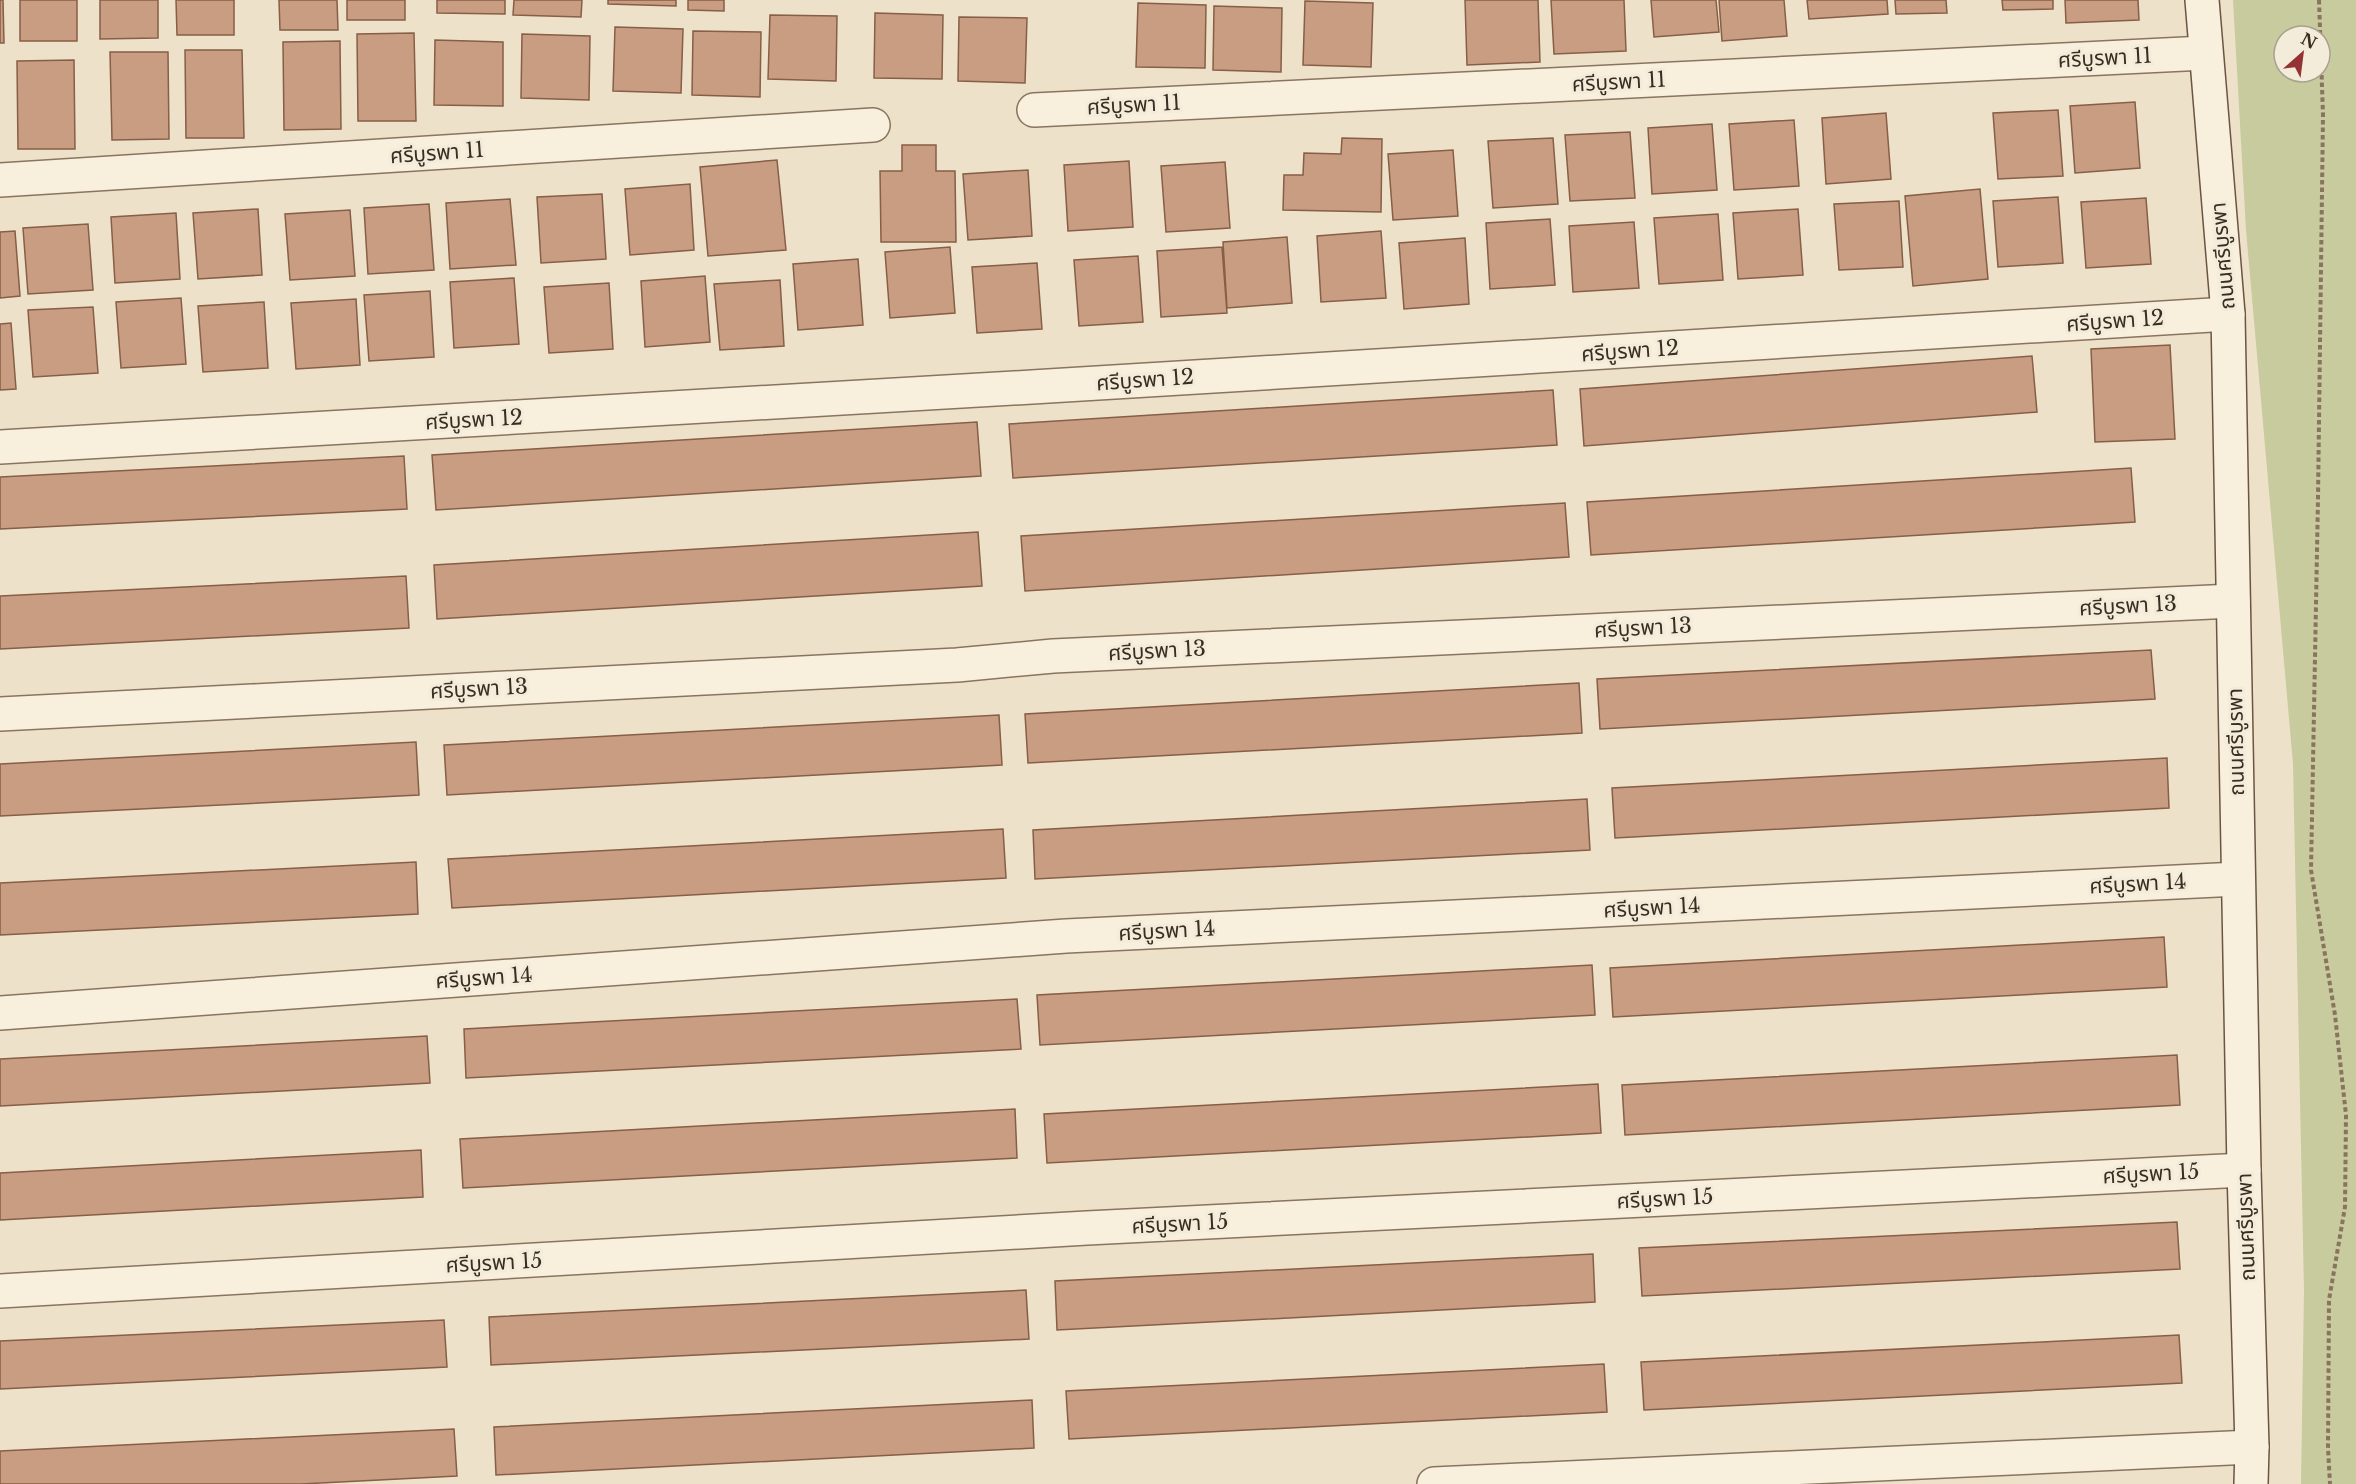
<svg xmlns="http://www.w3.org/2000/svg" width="2356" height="1484" viewBox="0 0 2356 1484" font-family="'Libre Baskerville','Noto Sans Thai',serif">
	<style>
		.green { fill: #c7cb9e; fill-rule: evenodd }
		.building { fill: #c99d82; stroke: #875e46; stroke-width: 1.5 }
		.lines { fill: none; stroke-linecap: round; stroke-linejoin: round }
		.street-casing { stroke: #89745f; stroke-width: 36 }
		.secondary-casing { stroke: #6b5542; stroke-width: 36 }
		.path { stroke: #89745f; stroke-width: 4; stroke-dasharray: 4.5 3; stroke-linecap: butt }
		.street { stroke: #f8efdd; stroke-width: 33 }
		.secondary { stroke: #f8efdd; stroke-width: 33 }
		.labels { text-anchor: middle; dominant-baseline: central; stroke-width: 6; stroke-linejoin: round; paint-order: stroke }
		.street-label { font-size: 21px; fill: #3a2d22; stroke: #f4ecda }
	</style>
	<rect width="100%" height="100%" fill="#ede1ca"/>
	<path class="green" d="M2233,0H2356V1484H2301L2304,1290L2293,764L2246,230ZM2284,36H2320V72H2284Z"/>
	<path class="building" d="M0,0H3L4,43H0Z
		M20,0H77V41H20Z
		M100,0H158V38L100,39Z
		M176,0H234V35H177Z
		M279,0H337L338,30H280Z
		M347,0H405V20H347Z
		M437,0H505V14L437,13Z
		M514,0H582L581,17L513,15Z
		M608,0H676V6L608,4Z
		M688,0H724V11L688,10Z
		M1465,0H1538L1540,62L1467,65Z
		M1551,0H1624L1626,51L1554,54Z
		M1651,0H1716L1719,32L1654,37Z
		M1719,0H1784L1787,36L1722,41Z
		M1807,0H1887L1888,14L1809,19Z
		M1895,0H1946L1947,13L1896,14Z
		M2002,0H2053V9L2003,10Z
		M2065,0H2138L2139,20L2066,23Z
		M1305,1L1373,3L1371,67L1303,65Z
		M1138,3L1206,5L1205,68L1136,67Z
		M1214,6L1282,8L1281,72L1213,70Z
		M875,13L943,15L942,79L874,78Z
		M770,15L837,16L836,81L768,79Z
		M959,17L1027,18L1025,83L958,81Z
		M615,27L683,29L681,93L613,91Z
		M693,31L761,32L760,97L692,95Z
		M414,33L416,121H358L357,34Z
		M522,34L590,36L589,100L521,98Z
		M435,40L503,42V106L434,105Z
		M340,41L341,129L284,130L283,42Z
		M185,50H242L244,138H186Z
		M110,52H168L169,139L112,140Z
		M74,60L75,149H18L17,61Z
		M2135,102L2140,168L2075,173L2070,106Z
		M2058,110L2063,176L1998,179L1993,113Z
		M1886,113L1891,179L1826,184L1822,118Z
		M1794,120L1799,186L1734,190L1729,124Z
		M1712,124L1717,190L1652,194L1648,128Z
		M1630,132L1635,198L1570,201L1565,135Z
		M1342,138L1382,139L1381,212L1283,210L1284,175H1303L1304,153L1341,154Z
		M1553,138L1558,204L1493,208L1488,141Z
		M902,145H936V171H955L956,242H881L880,171H902Z
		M1453,150L1458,216L1393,220L1388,154Z
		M777,160L786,250L708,256L700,167Z
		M1129,161L1133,227L1068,231L1064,165Z
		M1225,162L1230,228L1166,232L1161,166Z
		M1028,170L1032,236L968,240L963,174Z
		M690,184L694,250L630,255L625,189Z
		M1980,189L1988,279L1913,286L1905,196Z
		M602,194L606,259L541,263L537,197Z
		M2058,197L2063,263L1998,267L1993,201Z
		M2146,198L2151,264L2086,268L2081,202Z
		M510,199L516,265L450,269L446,203Z
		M1899,201L1903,267L1839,270L1834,204Z
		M429,204L434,270L368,274L364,208Z
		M258,209L262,275L198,279L193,213Z
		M1798,209L1803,275L1738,279L1733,213Z
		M350,210L355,276L290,280L285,214Z
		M176,213L180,279L115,283L111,217Z
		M1718,214L1723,280L1659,284L1654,218Z
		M1550,219L1555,285L1490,289L1486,223Z
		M1634,222L1639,288L1573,292L1569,226Z
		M88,224L93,290L28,294L23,228Z
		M15,231L20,296L0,298V232Z
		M1381,231L1386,298L1321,302L1317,236Z
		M1287,237L1292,303L1227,308L1223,242Z
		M1465,238L1469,304L1404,309L1399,243Z
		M950,247L955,313L890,318L885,252Z
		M1222,247L1227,313L1161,317L1157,251Z
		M1138,256L1143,322L1079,326L1074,260Z
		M858,259L863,325L798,330L793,264Z
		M1037,263L1042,329L977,333L972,267Z
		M705,276L710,342L645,347L641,281Z
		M514,278L519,344L454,348L450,282Z
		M780,280L784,346L720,350L714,284Z
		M609,283L613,349L549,353L544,287Z
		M430,291L434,357L369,361L364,295Z
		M181,298L186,364L121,368L116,302Z
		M356,299L360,365L296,369L291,303Z
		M264,302L268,368L203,372L198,306Z
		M93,307L98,373L33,377L28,310Z
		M11,323L16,389L0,390V324Z
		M2170,345L2175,439L2095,442L2091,349Z
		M2032,356L2037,412L1584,446L1580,389Z
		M1553,390L1557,445L1013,478L1009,424Z
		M977,422L981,476L436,510L432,455Z
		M404,456L407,509L0,529V477Z
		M2131,468L2135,522L1591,555L1587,502Z
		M1565,503L1569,557L1025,591L1021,536Z
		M978,532L982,586L437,619L434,565Z
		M406,576L409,628L0,649V596Z
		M2151,650L2155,699L1600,729L1597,679Z
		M1579,683L1582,733L1028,763L1025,714Z
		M999,715L1002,765L447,795L444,745Z
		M416,742L419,795L0,816V764Z
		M2167,758L2169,808L1615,838L1612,788Z
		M1587,799L1590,850L1035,879L1033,830Z
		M1003,829L1006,878L452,908L448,859Z
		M416,862L418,914L0,935V883Z
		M2164,937L2167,987L1613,1017L1610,968Z
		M1592,965L1595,1015L1040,1045L1037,995Z
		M1017,999L1021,1049L466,1078L464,1029Z
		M427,1036L430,1083L0,1106V1059Z
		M2177,1055L2180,1105L1625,1135L1622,1085Z
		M1598,1084L1601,1133L1047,1163L1044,1114Z
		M1015,1109L1017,1158L463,1188L460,1139Z
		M421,1150L423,1197L0,1220V1173Z
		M2177,1222L2180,1269L1642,1296L1639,1248Z
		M1593,1254L1595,1302L1057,1330L1055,1281Z
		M1026,1290L1029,1339L491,1365L489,1317Z
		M444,1320L447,1367L0,1389V1341Z
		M2179,1335L2182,1383L1644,1410L1641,1362Z
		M1604,1364L1607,1412L1069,1439L1066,1391Z
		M1032,1400L1034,1448L496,1475L494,1427Z
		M454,1429L457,1476L301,1484H0V1451Z"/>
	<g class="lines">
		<g class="street-casing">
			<path id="street" d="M1034,110L2205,53
				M0,180L873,125
				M0,447L1032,387L2228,314
				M0,714L957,665L1053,656L2233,601
				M0,1013L1066,936L2238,879
				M0,1291L1087,1228L2244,1170
				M1434,1484L2252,1447"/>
		</g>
		<g class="secondary-casing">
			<path id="secondary" d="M2202,0L2228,314L2244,1170L2252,1447L2251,1484"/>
		</g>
		<path class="path" d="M2319,0L2323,115L2318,498L2311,870L2335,1015L2346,1115L2345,1207L2329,1300L2328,1448L2330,1484"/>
		<use href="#street" class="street"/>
		<use href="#secondary" class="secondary"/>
	</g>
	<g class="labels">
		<g class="street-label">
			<text transform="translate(2105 58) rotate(-3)">ศรีบูรพา 11</text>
			<text transform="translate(1619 82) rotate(-3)">ศรีบูรพา 11</text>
			<text transform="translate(1134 105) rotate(-3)">ศรีบูรพา 11</text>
			<text transform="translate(437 153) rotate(-4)">ศรีบูรพา 11</text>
			<text transform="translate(2223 256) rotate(-95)">ถนนศรีบูรพา</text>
			<text transform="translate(2115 321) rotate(-4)">ศรีบูรพา 12</text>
			<text transform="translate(1630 351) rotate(-4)">ศรีบูรพา 12</text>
			<text transform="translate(1145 380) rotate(-4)">ศรีบูรพา 12</text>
			<text transform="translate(474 420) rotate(-3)">ศรีบูรพา 12</text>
			<text transform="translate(2128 606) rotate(-3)">ศรีบูรพา 13</text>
			<text transform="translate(1643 628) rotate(-3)">ศรีบูรพา 13</text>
			<text transform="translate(1157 651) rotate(-3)">ศรีบูรพา 13</text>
			<text transform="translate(479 689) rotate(-3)">ศรีบูรพา 13</text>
			<text transform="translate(2236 742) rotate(-91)">ถนนศรีบูรพา</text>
			<text transform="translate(2138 884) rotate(-3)">ศรีบูรพา 14</text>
			<text transform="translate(1652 908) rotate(-3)">ศรีบูรพา 14</text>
			<text transform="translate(1167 931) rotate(-3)">ศรีบูรพา 14</text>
			<text transform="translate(484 978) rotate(-4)">ศรีบูรพา 14</text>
			<text transform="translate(2151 1174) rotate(-3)">ศรีบูรพา 15</text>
			<text transform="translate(1665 1199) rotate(-3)">ศรีบูรพา 15</text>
			<text transform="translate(1180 1224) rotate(-3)">ศรีบูรพา 15</text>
			<text transform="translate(2246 1227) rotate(-92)">ถนนศรีบูรพา</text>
			<text transform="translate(494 1263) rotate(-3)">ศรีบูรพา 15</text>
		</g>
	</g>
	<g transform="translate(2302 54) rotate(28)"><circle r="28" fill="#f4ecda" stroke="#aaa090" stroke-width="1.5"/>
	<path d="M0-4.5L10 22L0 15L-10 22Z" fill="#953236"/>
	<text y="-9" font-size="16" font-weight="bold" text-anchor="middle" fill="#3a2d22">N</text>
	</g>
</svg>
